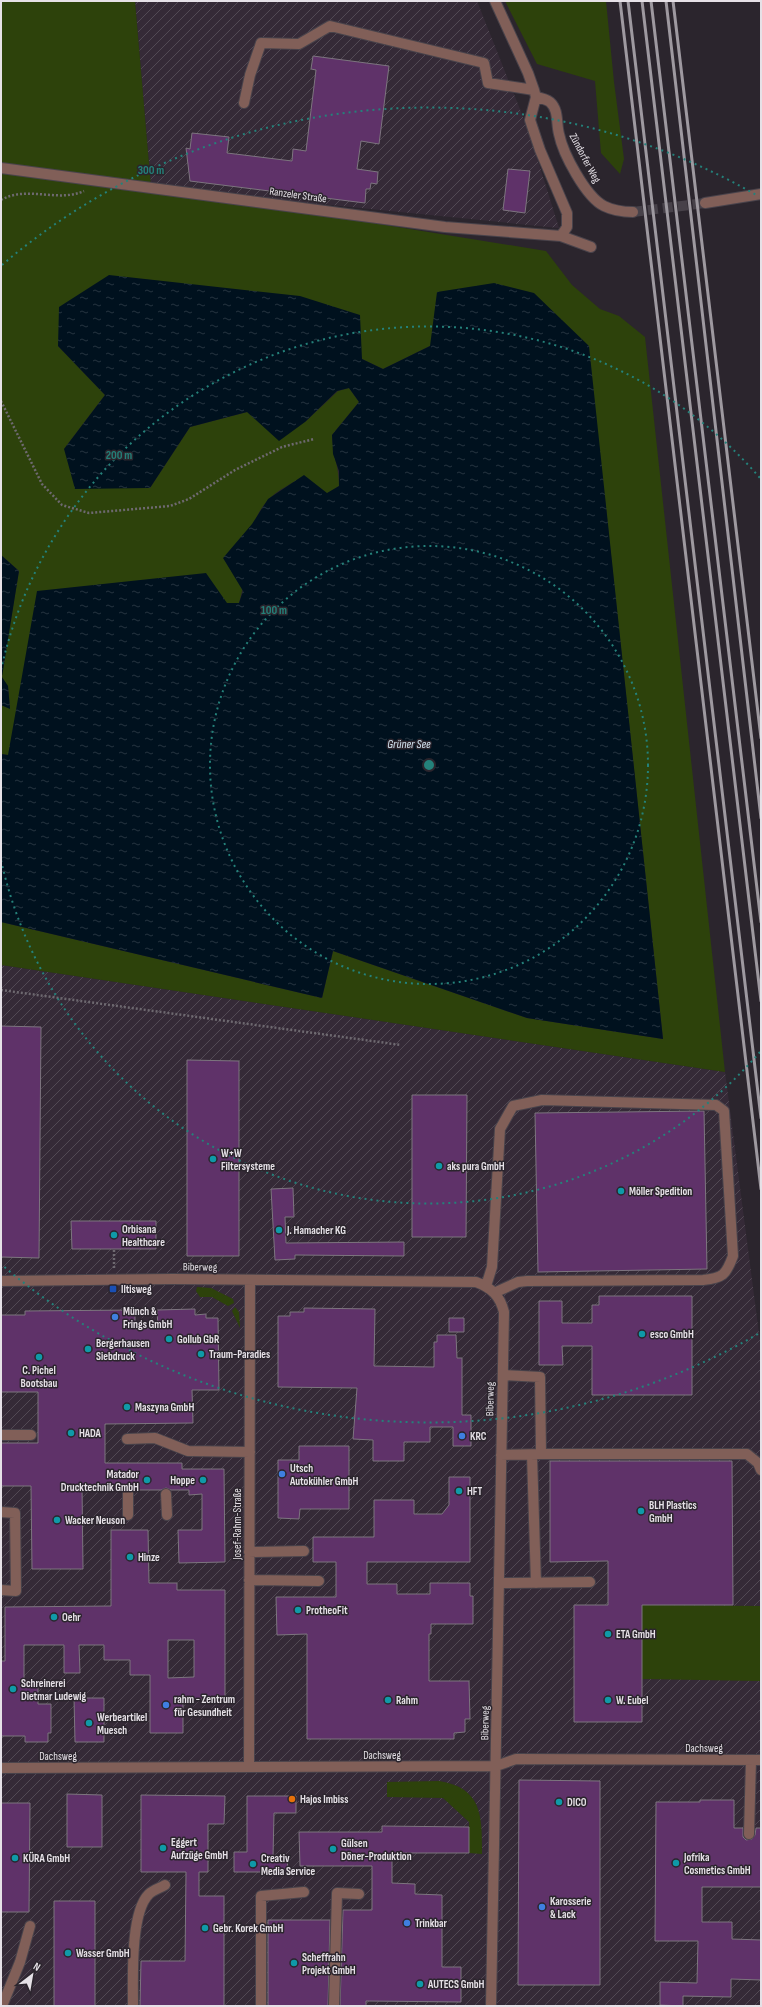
<svg xmlns="http://www.w3.org/2000/svg" width="762" height="2007" viewBox="0 0 762 2007" font-family="'Sofia Sans Condensed',sans-serif">
	<style>
		.industrial { fill: url(#industrial-furrows) }
		.green { fill: #2d420b }
		.water { fill: url(#water-ripples) }
		.building { fill: #5f3269; stroke: #7d757f; fill-rule: evenodd }
		.lines { fill: none; stroke-linecap: round; stroke-linejoin: round }
		.minor-tunnel { stroke: #474149; stroke-width: 10; stroke-dasharray: 10 5; stroke-linecap: butt }
		.minor-casing { stroke: #49434b; stroke-width: 12 }
		.path { stroke: #6e6970; stroke-width: 2.5; stroke-dasharray: 2 2; stroke-linecap: butt }
		.minor { stroke: #815f58; stroke-width: 10 }
		.rail { stroke: #9e99a0; stroke-width: 3 }
		.ring { fill: none; stroke: #24817a; stroke-width: 2; stroke-dasharray: 2 4 }
		.culture-dot { fill: #0f9aa8; stroke: #2b252d; stroke-width: 1.5 }
		.transit-dot { fill: #1a4fb4; stroke: #2b252d; stroke-width: 1.5 }
		.shop-dot { fill: #3f7fe0; stroke: #2b252d; stroke-width: 1.5 }
		.food-dot { fill: #e8710a; stroke: #2b252d; stroke-width: 1.5 }
		.labels { text-anchor: middle; dominant-baseline: central; stroke-width: 3; stroke-linejoin: round; paint-order: stroke }
		.street-label { font-size: 11px; fill: #e6e1e7; stroke: #2b252d }
		.poi-label { font-size: 11px; font-weight: bold; fill: #e6e1e7; stroke: #2b252d; text-anchor: start }
		.water-label { font-size: 12px; font-style: italic; fill: #d4e6f3; stroke: #2b252d }
		.centre { fill: #24817a; stroke: #2b252d; stroke-width: 2 }
		.ring-label { font-size: 12px; text-anchor: middle; font-weight: bold; fill: #24817a; stroke: #2b252d; stroke-width: 3; stroke-linejoin: round; paint-order: stroke }
	</style>
	<defs>
		<pattern id="industrial-furrows" width="10" height="10" patternUnits="userSpaceOnUse"><rect width="10" height="10" fill="#352a37"/><path d="M-1 1l2-2M0 10L10 0M9 11l2-2" fill="none" stroke="#524954"/></pattern>
		<pattern id="water-ripples" width="26" height="14" patternUnits="userSpaceOnUse"><rect width="26" height="14" fill="#00111e"/><path d="M2 4q2-2 4 0t4 0M15 11q2-2 4 0t4 0" fill="none" stroke="#25333f"/></pattern>
	</defs>
	<rect width="100%" height="100%" fill="#2b252d"/>
	<path class="industrial" d="M135,1H477L529,132L559,228L151,187Z
		M1,965L725,1072L761,1349V2006H1Z"/>
	<path class="green" d="M1,1H135L151,187L546,251L572,285L600,309L619,316L645,337L725,1072L1,965V922L322,998L333,951L527,1018L663,1039L605,500L430,346L383,369L362,359L58,346L105,395L64,449L150,488L190,427L247,412L305,422L338,391L349,388L359,402L332,435C333,454 339,468 339,486L327,494L304,476C293,483 277,490 268,500C242,528 250,569 239,603L227,604L8,755L1,754V705L10,708L8,686L1,677L19,571L1,555Z
		M505,1H606L614,82L624,159L620,174L601,153L595,81L537,64Z
		M197,1287L211,1288L233,1299L234,1303L228,1306L212,1297H200L196,1291Z
		M235,1307L239,1312L240,1328L232,1311Z
		M642,1605L761,1606V1681L642,1679Z
		M439,1781C483,1788 482,1817 482,1854L469,1853V1822L443,1798L387,1797V1782Z"/>
	<path class="water" d="M109,275L300,296L360,315L362,359L383,369L430,346L437,292L494,283L534,293L589,346L663,1039L527,1018L333,951L322,998L1,922V754L8,755L37,591L206,573L227,603H239L243,591L223,558L252,524L268,499L304,475L327,493L339,486V471L333,454L332,435L359,402L349,388L337,391L305,422L279,441L247,412L190,427L150,488L75,489L64,449L105,395L58,346L59,307Z
		M1,555L19,571L2,677L8,686L10,709L1,705Z"/>
	<path class="building" d="M313,56L389,66L379,144L361,141L357,169L378,172L377,184L371,183L370,189H366L365,203L190,181L186,148L190,149L192,133L229,137L227,153L292,161L293,149L306,151L316,70L311,69Z
		M508,169L530,171L525,213L503,210Z
		M1,1026L41,1027L39,1258L1,1257Z
		M187,1060L239,1061V1256H187Z
		M412,1095H467L466,1237H412Z
		M704,1111L707,1269L538,1272L535,1113Z
		M293,1188L294,1217H285L286,1243L404,1242V1256L295,1255V1259L275,1260L271,1189Z
		M71,1221H156V1249H72Z
		M599,1296H692V1395H592V1346H562L563,1365H539V1301H562V1323H592V1305H599Z
		M304,1308L375,1309L374,1366L434,1367V1342H437V1335H456L457,1358H462V1415H471V1446H453V1427H430V1442H404V1461H373V1440L353,1439L357,1388L278,1387V1316H290V1312H304Z
		M195,1309V1315L206,1314V1318H218L219,1390H192L193,1423L105,1424V1463H182V1469H224L225,1562L179,1563L178,1530H202V1494L189,1495V1490H171L166,1488L161,1490H134L128,1487L122,1490H111V1486H82L83,1569H32L31,1486H1V1443H38V1392H1V1315H25V1311L135,1310V1329L158,1327L157,1310Z
		M449,1318H464V1332H449Z
		M299,1446H349V1509H300L299,1519L278,1518V1460H299Z
		M550,1461H732L733,1605H642V1722H574V1605H608V1561L550,1562Z
		M449,1477H470V1562H367V1584H397V1594H430V1583H470V1596H473V1624H431V1634H429V1681H469L470,1719H465V1732L454,1733V1739H307V1634L277,1635L276,1597H336V1562H313V1537H374V1500H414V1514H442L449,1505Z
		M111,1530H148L149,1583H177V1590H225V1699L183,1700V1733H150V1675H130V1660H104V1645H79L80,1673H64V1645H24V1683H38V1704H51V1733H48V1742H25V1736H1V1661H5V1607L111,1606ZM168,1640H194V1677L168,1678Z
		M74,1698H104V1742H75Z
		M519,1780L600,1781V1985H518Z
		M67,1794L102,1795V1847H67Z
		M141,1795L225,1796L224,1824H208V1872H199V1896H224V2006H140L141,1961H185L186,1872H141Z
		M247,1796H296V1813H274L273,1857H287L288,1872H234V1852H247Z
		M700,1800H734V1828H743V1837L746,1840L752,1839L755,1835L756,1828H761V1887H702V1922H732V1939L761,1940V1980L731,1979V1997L683,1996V2006L660,2005V1982L697,1983L698,1941H655L656,1802H700Z
		M1,1803H30L29,1912H1Z
		M382,1826L469,1827V1853H392V1883L415,1884V1894L442,1895V1967H461V2002L366,2001V2006H340L343,1910H372V1866H300L299,1832H382Z
		M54,1901H95V2006H54Z
		M268,1920H330L328,2006H268Z"/>
	<g class="lines">
		<path class="minor-tunnel" d="M633,212L705,203"/>
		<g class="minor-casing">
			<path id="minor" d="M495,1L528,73L534,90L536,97L530,120L540,150L567,213V227L561,236
				M536,97C541,98 546,99 550,102C559,110 556,123 559,134C563,154 586,197 604,206C614,211 623,212 633,212
				M244,103L250,75L261,43L299,44L330,26L484,63L488,83L534,90
				M1,168L445,227L561,236L591,247
				M705,203L761,194
				M1,1281L173,1279L476,1282C492,1288 500,1296 504,1312L491,2006
				M486,1286L492,1267L500,1129L513,1106L542,1100L716,1105L724,1111L733,1256C726,1275 723,1278 703,1280L527,1281L518,1282L496,1292
				M1,1435H31
				M127,1439L155,1438L188,1451L250,1452
				M541,1454H747L758,1463L761,1470
				M501,1455L541,1454L540,1377L503,1375
				M532,1455L536,1583
				M166,1494L167,1515
				M1,1512L15,1513L16,1591L1,1590
				M128,1515V1493
				M249,1552L304,1551
				M249,1580L319,1581
				M499,1583L590,1582
				M249,1767L250,1280
				M1,1768L496,1766L516,1759L761,1760
				M749,1834L751,1760
				M2,2006L20,1962L30,1926
				M133,2006C133,1980 130,1912 149,1894C153,1890 160,1888 165,1885
				M261,2006V1896L304,1892
				M334,2006L337,1893L359,1894"/>
		</g>
		<path class="path" d="M1,200C27,185 58,203 84,191
			M1,401L42,484L62,505L89,513L170,506L189,499L235,470L282,447L314,439
			M1,990L401,1045
			M114,1268V1250"/>
		<use href="#minor" class="minor"/>
		<path class="rail" d="M620,1L761,1189
			M628,1L761,1118
			M642,1L761,1001
			M651,1L761,922
			M666,1L761,818
			M673,1L761,738"/>
	</g>
	<g class="ring">
		<circle cx="429" cy="765" r="219"/>
		<path d="M760 1052A438 438 0 0 1 1 860M1 670A438 438 0 0 1 760 478"/>
		<path d="M758 1334A657 657 0 0 1 2 1265M2 265A657 657 0 0 1 758 196"/>
	</g>
	<g class="culture-dot">
		<circle cx="213" cy="1159" r="4"/>
		<circle cx="439" cy="1166" r="4"/>
		<circle cx="621" cy="1191" r="4"/>
		<circle cx="279" cy="1230" r="4"/>
		<circle cx="114" cy="1235" r="4"/>
		<circle cx="642" cy="1334" r="4"/>
		<circle cx="169" cy="1339" r="4"/>
		<circle cx="88" cy="1349" r="4"/>
		<circle cx="201" cy="1354" r="4"/>
		<circle cx="39" cy="1357" r="4"/>
		<circle cx="127" cy="1407" r="4"/>
		<circle cx="71" cy="1433" r="4"/>
		<circle cx="147" cy="1480" r="4"/>
		<circle cx="203" cy="1480" r="4"/>
		<circle cx="459" cy="1491" r="4"/>
		<circle cx="641" cy="1511" r="4"/>
		<circle cx="57" cy="1520" r="4"/>
		<circle cx="130" cy="1557" r="4"/>
		<circle cx="298" cy="1610" r="4"/>
		<circle cx="54" cy="1617" r="4"/>
		<circle cx="608" cy="1634" r="4"/>
		<circle cx="13" cy="1689" r="4"/>
		<circle cx="388" cy="1700" r="4"/>
		<circle cx="608" cy="1700" r="4"/>
		<circle cx="89" cy="1723" r="4"/>
		<circle cx="559" cy="1802" r="4"/>
		<circle cx="163" cy="1848" r="4"/>
		<circle cx="333" cy="1849" r="4"/>
		<circle cx="15" cy="1858" r="4"/>
		<circle cx="676" cy="1863" r="4"/>
		<circle cx="253" cy="1864" r="4"/>
		<circle cx="205" cy="1928" r="4"/>
		<circle cx="68" cy="1953" r="4"/>
		<circle cx="294" cy="1963" r="4"/>
		<circle cx="420" cy="1984" r="4"/>
	</g>
	<rect class="transit-dot" x="109" y="1285" width="8" height="8" rx="2"/>
	<g class="shop-dot">
		<circle cx="115" cy="1317" r="4"/>
		<circle cx="462" cy="1436" r="4"/>
		<circle cx="282" cy="1474" r="4"/>
		<circle cx="166" cy="1705" r="4"/>
		<circle cx="542" cy="1907" r="4"/>
		<circle cx="407" cy="1923" r="4"/>
	</g>
	<circle class="food-dot" cx="292" cy="1799" r="4"/>
	<g class="labels">
		<g class="street-label">
			<text transform="translate(585 158) rotate(62)">Zündorfer Weg</text>
			<text transform="translate(298 195) rotate(8)">Ranzeler Straße</text>
			<text transform="translate(200 1267) rotate(1)">Biberweg</text>
			<text transform="translate(490 1399) rotate(-89)">Biberweg</text>
			<text transform="translate(237 1524) rotate(-90)">Josef-Rahm-Straße</text>
			<text transform="translate(485 1723) rotate(-89)">Biberweg</text>
			<text x="704" y="1748">Dachsweg</text>
			<text x="382" y="1755">Dachsweg</text>
			<text x="58" y="1756">Dachsweg</text>
		</g>
		<g class="poi-label">
			<text x="221" y="1153">W+W<tspan x="221" dy="13">Filtersysteme</tspan></text>
			<text x="447" y="1166">aks pura GmbH</text>
			<text x="629" y="1191">Möller Spedition</text>
			<text x="122" y="1229">Orbisana<tspan x="122" dy="13">Healthcare</tspan></text>
			<text x="287" y="1230">J. Hamacher KG</text>
			<text x="121" y="1289">Iltisweg</text>
			<text x="123" y="1311">Münch &amp;<tspan x="123" dy="13">Frings GmbH</tspan></text>
			<text x="650" y="1334">esco GmbH</text>
			<text x="177" y="1339">Gollub GbR</text>
			<text x="96" y="1343">Bergerhausen<tspan x="96" dy="13">Siebdruck</tspan></text>
			<text x="209" y="1354">Traum-Paradies</text>
			<text x="39" y="1370" text-anchor="middle">C. Pichel<tspan x="39" dy="13">Bootsbau</tspan></text>
			<text x="135" y="1407">Maszyna GmbH</text>
			<text x="79" y="1433">HADA</text>
			<text x="470" y="1436">KRC</text>
			<text x="290" y="1468">Utsch<tspan x="290" dy="13">Autokühler GmbH</tspan></text>
			<text x="139" y="1474" text-anchor="end">Matador<tspan x="139" dy="13">Drucktechnik GmbH</tspan></text>
			<text x="195" y="1480" text-anchor="end">Hoppe</text>
			<text x="467" y="1491">HFT</text>
			<text x="649" y="1505">BLH Plastics<tspan x="649" dy="13">GmbH</tspan></text>
			<text x="65" y="1520">Wacker Neuson</text>
			<text x="138" y="1557">Hinze</text>
			<text x="306" y="1610">ProtheoFit</text>
			<text x="62" y="1617">Oehr</text>
			<text x="616" y="1634">ETA GmbH</text>
			<text x="21" y="1683">Schreinerei<tspan x="21" dy="13">Dietmar Ludewig</tspan></text>
			<text x="174" y="1699">rahm - Zentrum<tspan x="174" dy="13">für Gesundheit</tspan></text>
			<text x="396" y="1700">Rahm</text>
			<text x="616" y="1700">W. Eubel</text>
			<text x="97" y="1717">Werbeartikel<tspan x="97" dy="13">Muesch</tspan></text>
			<text x="300" y="1799">Hajos Imbiss</text>
			<text x="567" y="1802">DICO</text>
			<text x="171" y="1842">Eggert<tspan x="171" dy="13">Aufzüge GmbH</tspan></text>
			<text x="341" y="1843">Gülsen<tspan x="341" dy="13">Döner-Produktion</tspan></text>
			<text x="684" y="1857">Jofrika<tspan x="684" dy="13">Cosmetics GmbH</tspan></text>
			<text x="23" y="1858">KÜRA GmbH</text>
			<text x="261" y="1858">Creativ<tspan x="261" dy="13">Media Service</tspan></text>
			<text x="550" y="1901">Karosserie<tspan x="550" dy="13">&amp; Lack</tspan></text>
			<text x="415" y="1923">Trinkbar</text>
			<text x="213" y="1928">Gebr. Korek GmbH</text>
			<text x="76" y="1953">Wasser GmbH</text>
			<text x="302" y="1957">Scheffrahn<tspan x="302" dy="13">Projekt GmbH</tspan></text>
			<text x="428" y="1984">AUTECS GmbH</text>
		</g>
		<g class="water-label">
			<text x="409" y="744">Grüner See</text>
		</g>
	</g>
	<circle cx="429" cy="765" r="6" class="centre"/>
	<g class="ring-label">
		<text x="151" y="174">300 m</text>
		<text x="119" y="459">200 m</text>
		<text x="274" y="614">100 m</text>
	</g>
	<rect width="762" height="2007" fill="none" stroke="#e6e1e7" stroke-width="4"/>
	<g transform="translate(32 1975) rotate(31)" stroke="#2b252d" stroke-width="3" paint-order="stroke">
	<path d="M0-3L7 15L0 10L-7 15Z" fill="#e6e1e7"/>
	<text y="-6" font-size="11" font-weight="bold" text-anchor="middle" fill="#e6e1e7">N</text>
	</g>
</svg>
